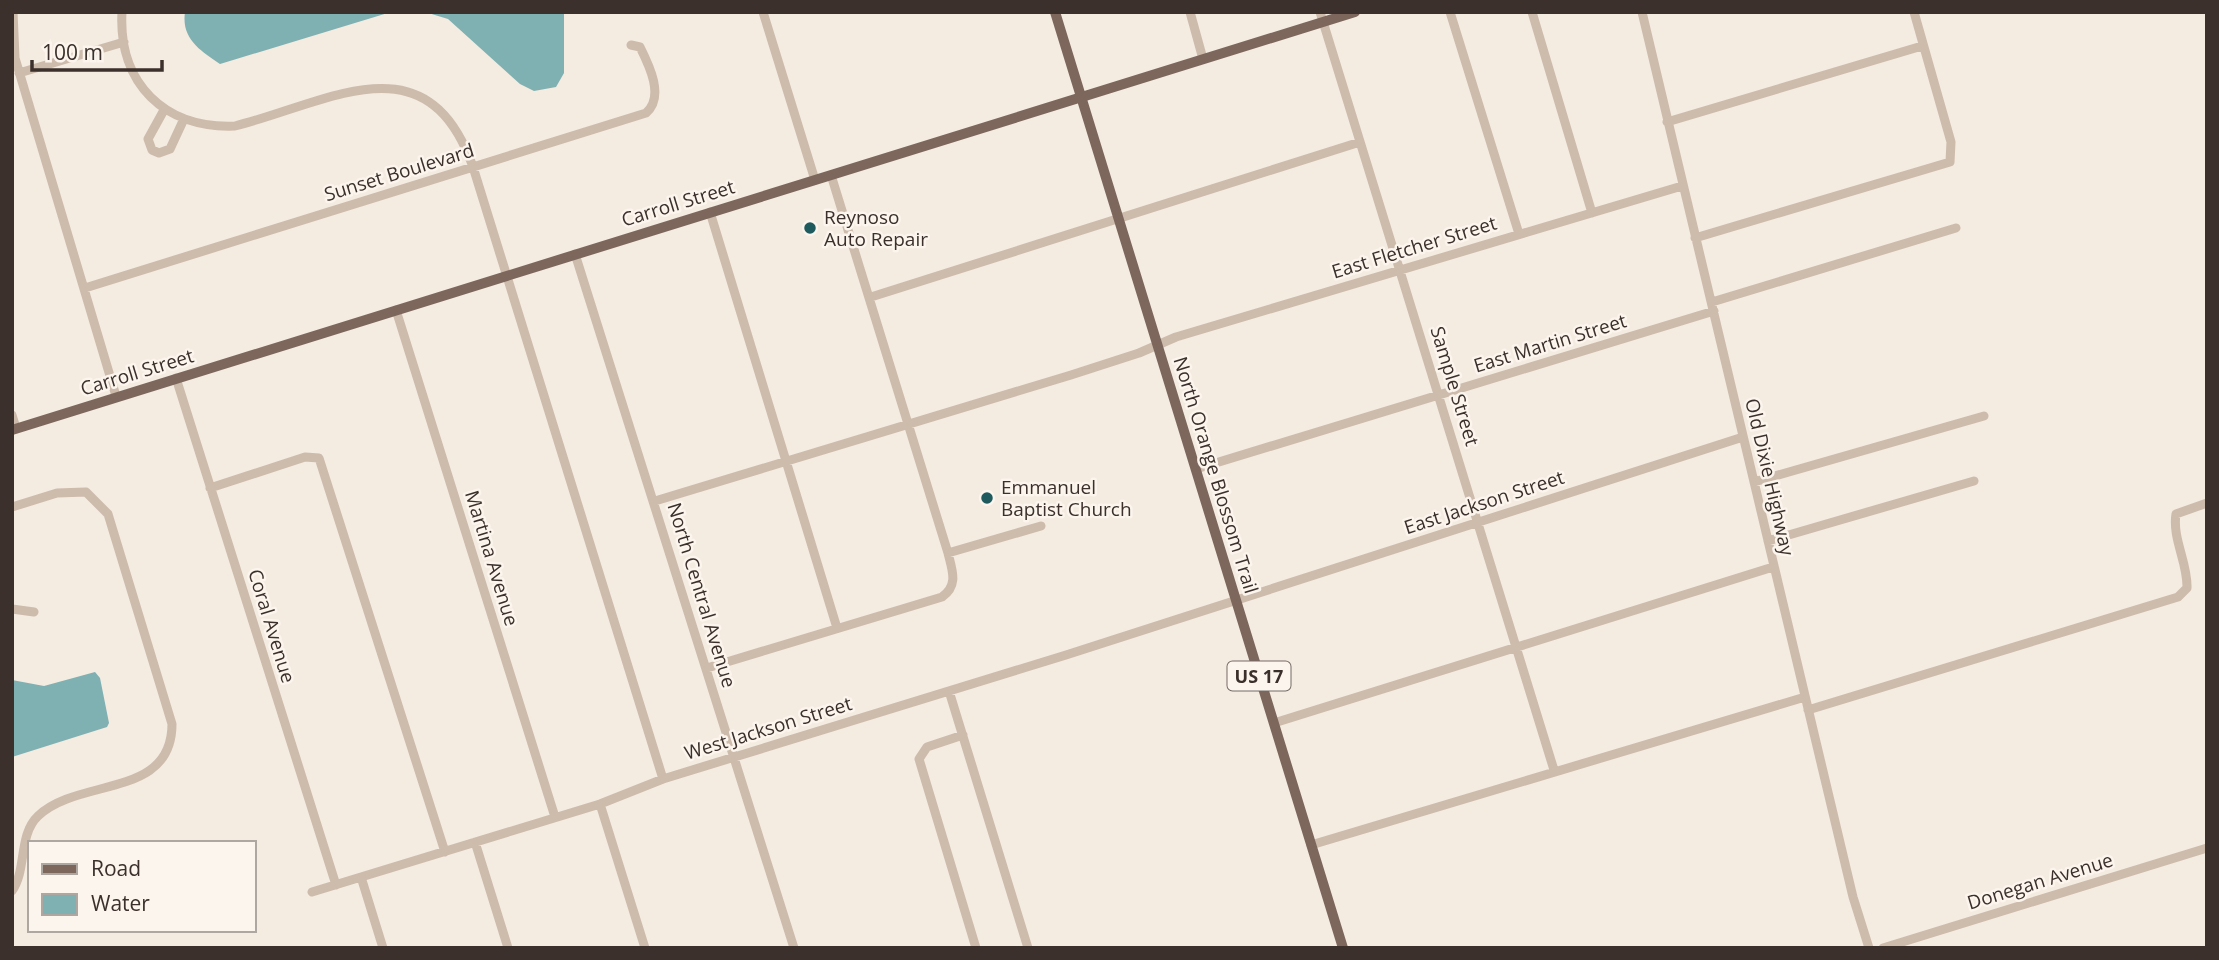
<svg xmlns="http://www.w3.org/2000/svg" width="2219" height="960" viewBox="0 0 2219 960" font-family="'Open Sans',sans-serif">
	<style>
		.water { fill: #7fb0b2 }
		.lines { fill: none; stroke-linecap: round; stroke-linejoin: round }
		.minor { stroke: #cdbbac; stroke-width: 9 }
		.major { stroke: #7d675c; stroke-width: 10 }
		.poi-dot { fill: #1f5a5e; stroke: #fbf5ee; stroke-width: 2.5 }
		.labels { text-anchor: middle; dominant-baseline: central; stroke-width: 5; stroke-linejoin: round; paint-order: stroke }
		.shield { fill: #fbf5ee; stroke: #756b66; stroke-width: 2 }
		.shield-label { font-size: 18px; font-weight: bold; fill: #3b302b }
		.street-label { font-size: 19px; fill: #3b302b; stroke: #fbf5ee }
		.poi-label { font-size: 19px; fill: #3b302b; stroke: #fbf5ee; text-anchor: start }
	</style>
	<rect width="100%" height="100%" fill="#f4ebe1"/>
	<path class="water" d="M185,12H391L220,64C201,51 181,39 185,12Z
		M425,12H564V73L556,87L534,91L520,84L448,19Z
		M95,672L100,678L109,723L107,727L12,757V680L44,686Z"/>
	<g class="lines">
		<path class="minor" d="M13,12L15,58L116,396
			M122,12C118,84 165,129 235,126C330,102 427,37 473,167L663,779
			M763,12L815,180
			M1190,12L1203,59
			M1320,12L1554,770
			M1450,12L1519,234
			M1532,12L1592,213
			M1642,12L1853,897L1869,948
			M19,73L124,42
			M164,110L148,139L152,150L159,153L170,149L183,121
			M1667,122L1922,46
			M710,212L837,628
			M1695,238L1950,162L1951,142L1914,12
			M575,254L794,948
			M85,288L646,113C665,97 649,65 640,47L631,45
			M871,297L1360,142
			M1712,302L1956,228
			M396,310L555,817
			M176,378L336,885
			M12,415L16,428
			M1196,469L1714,311
			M1754,482L1984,416
			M210,488L305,457L319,458L445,852
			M655,501L1071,375L1139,353L1176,337L1682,186
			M12,507L57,493L86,492L108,514L172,724C172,799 79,777 38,816C18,835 27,870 12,891
			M1768,541L1974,481
			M948,553L1041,526
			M12,609L34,612
			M707,668L942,597C959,585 952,570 948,553L831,175
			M949,691L1028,948
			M1808,710L2178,597L2187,588C2188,563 2172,539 2176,514L2207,503
			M1274,723L1773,567
			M963,735L927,747L919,759L976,948
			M600,804L645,948
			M475,842L508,948
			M1311,845L1805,697
			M361,877L383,948
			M312,892L600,804L663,779L1066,655L1743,437
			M1883,948L2207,848"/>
		<path class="major" d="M1055,12L1343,948
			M12,430L1355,12"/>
	</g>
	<g class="poi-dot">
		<circle cx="810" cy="228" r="7"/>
		<circle cx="987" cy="498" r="7"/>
	</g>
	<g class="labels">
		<rect class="shield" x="1227.5" y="661.5" width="63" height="29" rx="5"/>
		<g class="shield-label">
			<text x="1259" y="676">US 17</text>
		</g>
		<g class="street-label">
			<text transform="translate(399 172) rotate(-17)">Sunset Boulevard</text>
			<text transform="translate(678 203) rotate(-17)">Carroll Street</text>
			<text transform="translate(1414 247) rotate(-17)">East Fletcher Street</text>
			<text transform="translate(1550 343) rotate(-17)">East Martin Street</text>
			<text transform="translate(137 372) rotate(-17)">Carroll Street</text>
			<text transform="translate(1455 386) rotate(73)">Sample Street</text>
			<text transform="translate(1216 475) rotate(73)">North Orange Blossom Trail</text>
			<text transform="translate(1770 477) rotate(77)">Old Dixie Highway</text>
			<text transform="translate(1484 502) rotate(-18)">East Jackson Street</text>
			<text transform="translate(492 558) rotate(73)">Martina Avenue</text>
			<text transform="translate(702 595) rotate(73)">North Central Avenue</text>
			<text transform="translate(272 626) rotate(73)">Coral Avenue</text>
			<text transform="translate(768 728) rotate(-17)">West Jackson Street</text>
			<text transform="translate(2040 881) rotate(-17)">Donegan Avenue</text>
		</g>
		<g class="poi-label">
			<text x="824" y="217">Reynoso<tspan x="824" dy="22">Auto Repair</tspan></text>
			<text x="1001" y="487">Emmanuel<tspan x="1001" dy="22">Baptist Church</tspan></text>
		</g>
	</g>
	<rect width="2219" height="960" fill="none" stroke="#3b302b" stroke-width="28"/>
	<rect x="28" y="841" width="228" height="91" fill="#fbf5ee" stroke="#aea6a0" stroke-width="2"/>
	<rect x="42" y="864" width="35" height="10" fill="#7d675c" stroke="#aea6a0" stroke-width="2"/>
	<text x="91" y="876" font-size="21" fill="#3b302b">Road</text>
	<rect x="42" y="894" width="35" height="21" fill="#7fb0b2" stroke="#aea6a0" stroke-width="2"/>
	<text x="91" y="911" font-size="21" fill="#3b302b">Water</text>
	<path d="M32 60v10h130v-10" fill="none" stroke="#3b302b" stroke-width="3.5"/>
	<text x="42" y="60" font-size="21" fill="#3b302b" stroke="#fbf5ee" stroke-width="5" paint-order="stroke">100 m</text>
</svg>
